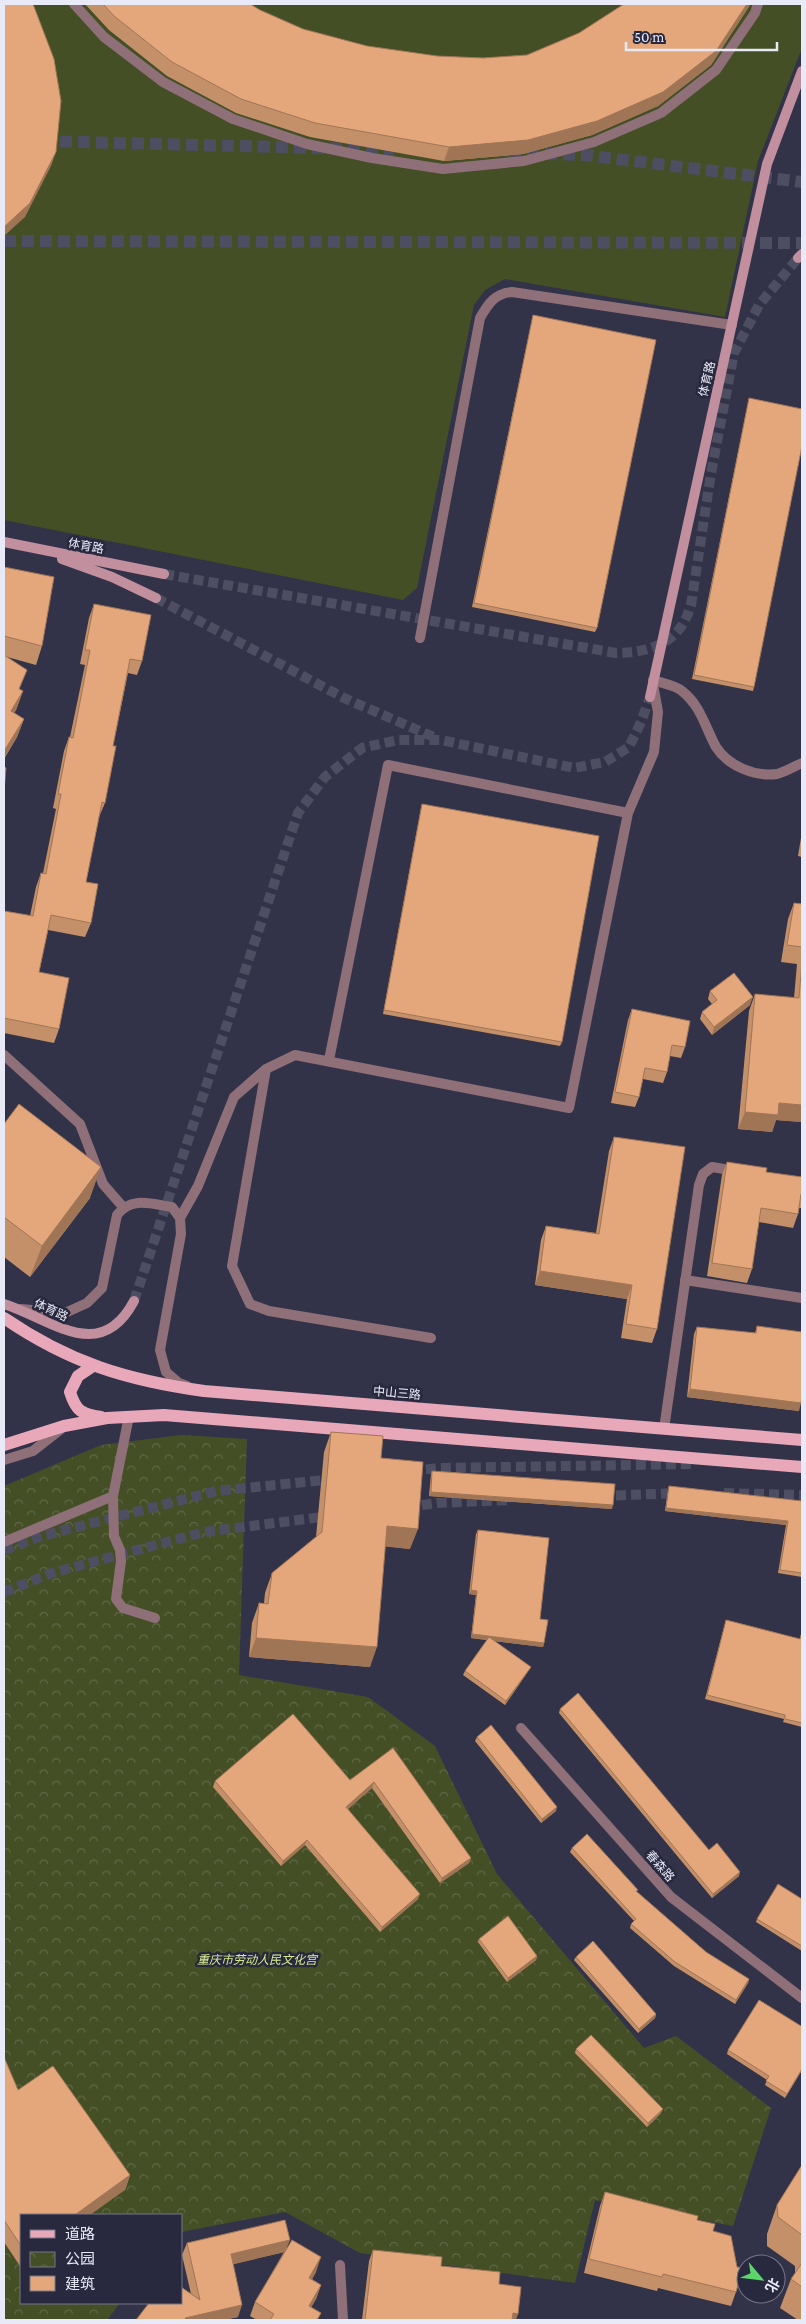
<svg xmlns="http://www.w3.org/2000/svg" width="806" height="2324" viewBox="0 0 806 2324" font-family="'Crimson Pro','Noto Sans SC',serif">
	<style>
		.green { fill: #454f26 }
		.park { fill: url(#park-crowns) }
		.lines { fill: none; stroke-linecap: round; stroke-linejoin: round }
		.secondary-tunnel { stroke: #4d4e62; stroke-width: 10; stroke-dasharray: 10 5; stroke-linecap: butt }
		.primary-tunnel { stroke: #4d4e62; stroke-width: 12; stroke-dasharray: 12 6; stroke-linecap: butt }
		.lane { stroke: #8f6f78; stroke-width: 10 }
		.street { stroke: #8f6f78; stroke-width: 10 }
		.secondary { stroke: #c18f9d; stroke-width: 10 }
		.primary { stroke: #e8a8ba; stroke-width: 12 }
		.wall { fill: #c4906a }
		.shaded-wall { fill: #a07556 }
		.building { fill: #e4a77b; stroke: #a07556 }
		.labels { text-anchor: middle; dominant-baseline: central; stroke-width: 5; stroke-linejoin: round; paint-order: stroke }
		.street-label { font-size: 12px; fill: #e9eaf8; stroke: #28293e }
		.park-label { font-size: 12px; font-style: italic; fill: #d6ed8f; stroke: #28293e }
	</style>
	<defs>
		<pattern id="park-crowns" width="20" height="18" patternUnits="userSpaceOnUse" patternTransform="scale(1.25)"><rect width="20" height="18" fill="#454f26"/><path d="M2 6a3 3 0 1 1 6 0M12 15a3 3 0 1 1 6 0" fill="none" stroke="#606846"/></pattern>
	</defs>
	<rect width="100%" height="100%" fill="#323348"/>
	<path class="green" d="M4,4H802V48L758,161L725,317L505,279L485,290L474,305L417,588L403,600L4,520Z"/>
	<path class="park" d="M181,1435L247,1439L239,1675L368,1697L435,1746L497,1874L644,2048L676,2036L771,2108L733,2226L595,2200L575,2283L360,2253L285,2212L181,2232V2215H21V2303H120L107,2320H4V1486L101,1445Z"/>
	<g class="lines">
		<path class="secondary-tunnel" d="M164,574L616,653C653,652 680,643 691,605L711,473L734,353L759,305L798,258
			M156,598L344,698L436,738
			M134,1301L298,813L325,777L362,748L398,740H441L574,768L605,762L629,747L641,722L650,697
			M411,1471L439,1468L696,1464
			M724,1493L802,1495
			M601,1496L679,1493
			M407,1507L437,1503L510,1500
			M4,1550L42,1536L216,1491L334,1479
			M4,1592L52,1573L204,1532L330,1516"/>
		<path class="primary-tunnel" d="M42,141L394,150
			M509,153L585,155L802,182
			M4,241L802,243"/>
		<path class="lane" d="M74,4L104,37L163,82L233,119L307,144L372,158L443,169L524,161L594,142L661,113L716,70L755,13L758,4
			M420,638L480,318C488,304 495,293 512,292L732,325
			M628,813L654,752L658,712L653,684
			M4,1055L80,1124L103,1184L123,1207
			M266,1069L232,1266L250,1304L269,1311L431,1338
			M180,1218L198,1186L234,1097L266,1069L295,1055L569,1108L628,813L388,765L329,1060
			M685,1280L802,1298
			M129,1416L113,1496L114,1536L120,1550L121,1561L116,1599L123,1608L155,1618
			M4,1460L33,1451L61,1429
			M4,1542L113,1496"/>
		<path class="street" d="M653,680C661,683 675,685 682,691C701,706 705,727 716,747C728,766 755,777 777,774C785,772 795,766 802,763
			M21,1309L65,1313L87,1303L102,1288L117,1215C131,1196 152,1204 172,1207L180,1218L181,1234L160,1350L166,1372L179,1383L187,1386
			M664,1429L699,1185L703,1174L712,1167L736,1171
			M521,1728L671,1897L802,1998
			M340,2265L343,2320"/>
		<path class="secondary" d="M798,258L802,254
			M4,542L164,574
			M62,559L112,577L156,598
			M650,697L767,164L802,71
			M4,1304C51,1319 100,1365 134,1301"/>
		<path class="primary" d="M4,1318C70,1363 126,1380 204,1391L802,1440
			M93,1366L78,1376L70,1392C76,1411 81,1414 101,1417
			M4,1445L64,1426L107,1418L164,1415L802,1467"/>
	</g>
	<path class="wall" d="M85,4H250L260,10L303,29L367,46L437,56L483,58L527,55L579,33L624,4H750L748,8L711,65L658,106L592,135L523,154L444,161L310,137L236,113L167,76L109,30Z
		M533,315L597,628L595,632L472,607Z
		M749,398L754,687L753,691L692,679Z
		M4,567L42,646L36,665L7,657L20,689L23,691L16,710L14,713L24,719L17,737L4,759Z
		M94,604L142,661L137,675L128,673L113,746L105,803L99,817L86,882L91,923L85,937L48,930L39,972L59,1029L54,1043L4,1033V911L30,916L36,887L41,873H43L56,809L53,808L64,751L69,737H70L85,665L80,664L89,618Z
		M422,804L562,1042L560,1046L383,1014L421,808Z
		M802,832V857L798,856Z
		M794,903L802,904V1122L776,1120L772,1132L738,1129L749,1011L755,994L794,998L797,964L781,962L788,919Z
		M710,991L750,1005L712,1035L700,1019L702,1012L712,1004L708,999Z
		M632,1009L685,1047L681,1058L670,1056L667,1072L663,1083L643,1079L639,1097L635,1107L611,1103L628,1020Z
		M4,1124L90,1198L30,1277L4,1257Z
		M614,1137L657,1329L652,1343L621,1338L627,1299L535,1285L541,1240L546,1226L596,1233L609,1151Z
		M727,1162L766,1172L802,1177V1208H799L798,1214L793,1228L759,1222L752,1269L747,1283L707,1276L722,1175Z
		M757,1326L799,1411L687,1397L694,1334L697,1327L755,1333Z
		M331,1432L381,1458L410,1549L385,1546L370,1667L249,1657L252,1623L259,1603H264L265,1593L272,1573L316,1537L324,1452Z
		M432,1471L612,1509L429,1496L431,1474Z
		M669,1486L802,1501V1577L778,1573L786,1525L665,1511L668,1490Z
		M478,1530L540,1619L544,1643L543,1647L494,1641L531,1667L529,1670L505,1705L463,1675L465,1671L487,1640L471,1638L476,1595L469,1594L476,1534Z
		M726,1620L800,1639L802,1631V1727L783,1722L784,1719L705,1699Z
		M560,1709L709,1850L739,1876L712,1898L559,1713Z
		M477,1737L556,1811L541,1823L475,1741Z
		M393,1748L471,1858L469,1863L440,1883L372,1788L348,1809L418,1899L380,1932L305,1845L281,1866L213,1787L215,1781L350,1780Z
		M572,1848L637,1892L706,1952L749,1979L748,1983L735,2004L674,1966L630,1928L631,1924L634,1921L570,1852Z
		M802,1899V1951L756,1922L757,1919Z
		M479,1939L537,1956L536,1960L507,1982L478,1942Z
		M576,1957L656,2014L655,2018L638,2033L574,1960Z
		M801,2026L802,2070L785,2098L765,2085L767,2080L727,2054L728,2050Z
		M576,2049L661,2113L647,2127L575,2053Z
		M4,2057L18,2090L130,2175L125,2190L21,2215V2265L20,2266L4,2242Z
		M802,2165V2320H798L780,2308L791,2279L795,2274V2266L767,2246V2234L777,2205Z
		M605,2192L697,2220L713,2231L737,2267L736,2292L731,2306L658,2288L657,2291L584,2273L600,2206Z
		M187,2243L287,2248L316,2272L312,2279L321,2285L316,2299L311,2307L318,2320H257L250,2316L255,2302L284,2252L233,2264L238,2317L223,2320H136L191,2294L182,2255Z
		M373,2250L441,2266L499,2284L516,2320H362L369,2261Z"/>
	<path class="shaded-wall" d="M747,4H750L748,8L711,65L658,106L592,135L523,154L444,161L449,147Z
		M56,152L51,166L25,217L4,236V227Z
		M23,691L16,710L4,729L11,711Z
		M24,719L17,737L4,759V751Z
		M753,997L750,1005L712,1035L714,1027Z
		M779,1103L802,1105V1122L776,1120L772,1132L738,1129L745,1112Z
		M101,1167L90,1198L30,1277L42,1246Z
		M540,1271L632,1285L627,1299L535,1285Z
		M690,1389L801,1403L799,1411L687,1397Z
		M431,1492L613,1505L612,1509L429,1496Z
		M666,1508L788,1521L786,1525L665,1511Z
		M387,1526L418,1529L410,1549L380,1546Z
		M471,1590L477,1591L476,1595L469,1594Z
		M472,1634L544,1643L543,1647L471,1638Z
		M256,1638L377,1647L370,1667L249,1657Z
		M531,1667L529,1670L505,1705L506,1701Z
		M374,1782L372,1788L344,1812L346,1807Z
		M557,1807L556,1811L541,1823L542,1819Z
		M307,1840L305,1845L281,1866L283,1861Z
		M471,1858L469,1863L440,1883L442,1878Z
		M740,1872L739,1876L712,1898L713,1894Z
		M420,1894L418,1899L380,1932L382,1927Z
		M537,1956L536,1960L507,1982L508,1978Z
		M749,1979L748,1983L735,2004L736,2000Z
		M656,2014L655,2018L638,2033L639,2029Z
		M802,2069V2070L785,2098L787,2094Z
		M663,2109L661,2113L647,2127L648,2123Z
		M130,2175L125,2190L90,2215H75Z
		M290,2240L285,2252L226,2266L231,2254Z
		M321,2257L316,2272L304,2292L309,2278Z
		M321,2285L316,2299L304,2320L309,2306Z
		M242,2305L238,2317L223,2320H184L185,2318Z
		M513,2313L518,2314L516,2320H511Z"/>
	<path class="building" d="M4,4H33L54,59L61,101L56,152L30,203L4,227Z
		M103,4H250L260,10L303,29L367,46L437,56L483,58L527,55L579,33L624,4H747L716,51L663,92L597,121L528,140L449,147L315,123L241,99L172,62L114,16Z
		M533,315L656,340L597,628L474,603Z
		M749,398L802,409V446L754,687L694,675Z
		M4,567L54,577L42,646L4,636Z
		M94,604L151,615L142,661L130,659L113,746H116L105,803L102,802L86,882L98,884L91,923L51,915L39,972L69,978L59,1029L4,1018V911L33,916L41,873L46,874L61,794H58L69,737L73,738L90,650H85Z
		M4,655L27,670L19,689L23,691L11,711L24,719L4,751Z
		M4,766L6,768L4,790Z
		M422,804L599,836L562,1042L384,1010Z
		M794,903L802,904V947L787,945Z
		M802,961V1105L779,1103L778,1115L745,1112L755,994L799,998Z
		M734,973L753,997L714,1027L702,1012L717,1000L710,991Z
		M632,1009L690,1021L685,1047L672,1045L667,1072L645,1068L639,1097L615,1092Z
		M19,1104L101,1167L42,1246L4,1217V1124Z
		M614,1137L685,1147L657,1329L626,1324L632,1285L540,1271L546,1226L599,1234Z
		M727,1162L767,1168L766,1172L802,1177V1194H801L798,1214L761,1208L752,1269L712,1263Z
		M757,1326L802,1332V1396L801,1403L690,1389L697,1327L756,1333Z
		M331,1432L383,1436L381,1458L423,1462L418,1529L387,1526L377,1647L256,1638L259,1603L268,1604L272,1573L322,1532Z
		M432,1471L615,1484L613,1505L431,1492Z
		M669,1486L802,1501V1573L780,1570L788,1521L666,1508Z
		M478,1530L549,1538L540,1619L548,1620L544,1643L472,1634L477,1591L471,1590Z
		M726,1620L800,1639L802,1632V1723L785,1719V1715L707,1695Z
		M489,1637L531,1667L506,1701L465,1671Z
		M578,1693L709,1850L717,1843L740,1872L713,1894L560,1709Z
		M293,1714L350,1780L393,1748L471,1858L442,1878L374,1782L346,1807L420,1894L382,1927L307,1840L283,1861L215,1781Z
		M491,1725L557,1807L542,1819L477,1737Z
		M587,1834L638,1890L636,1891L706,1952L749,1979L736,2000L675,1962L631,1924L636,1919L572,1848Z
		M778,1884L802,1899V1946L757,1919Z
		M508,1916L537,1956L508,1978L479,1939Z
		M593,1941L656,2014L639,2029L576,1957Z
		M759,2000L801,2026L802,2024V2069L787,2094L766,2081L769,2076L728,2050Z
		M591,2035L663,2109L648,2123L576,2049Z
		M4,2057L18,2090L53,2066L130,2175L75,2215H21V2246L4,2220Z
		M802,2165V2235L778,2217L777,2205Z
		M605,2192L698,2216L697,2220L715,2224L713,2231L731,2236L737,2267L743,2268L736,2292L663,2274L662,2277L589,2259Z
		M285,2220L290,2240L231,2254L242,2305L185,2318L188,2320H136L149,2303H181V2287L200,2300L187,2243Z
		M292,2240L321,2257L309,2278L321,2285L309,2306L321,2313L317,2320H270L274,2314L255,2302Z
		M373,2250L442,2257L441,2266L500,2272L499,2284L521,2287L518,2314L513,2313L512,2320H365Z
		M802,2263V2287L791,2279Z"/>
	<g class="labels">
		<g class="street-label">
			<text transform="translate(707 379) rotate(-77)">体育路</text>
			<text transform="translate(86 546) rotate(11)">体育路</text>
			<text transform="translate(51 1310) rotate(25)">体育路</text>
			<text transform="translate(397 1393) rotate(5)">中山三路</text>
			<text transform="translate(660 1866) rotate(49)">春森路</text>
		</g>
		<g class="park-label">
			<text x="257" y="1960">重庆市劳动人民文化宫</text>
		</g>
	</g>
	<rect width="806" height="2324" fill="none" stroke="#e9eaf8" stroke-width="10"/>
	<rect x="20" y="2214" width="162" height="90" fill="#28293e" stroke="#757688"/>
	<rect x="30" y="2230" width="25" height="8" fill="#e8a8ba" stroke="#757688"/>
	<text x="65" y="2239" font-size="15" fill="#e9eaf8">道路</text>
	<rect x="30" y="2252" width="25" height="15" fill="url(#park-crowns)" stroke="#757688"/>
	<text x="65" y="2264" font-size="15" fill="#e9eaf8">公园</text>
	<rect x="30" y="2276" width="25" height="15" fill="#e4a77b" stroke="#757688"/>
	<text x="65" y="2289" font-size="15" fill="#e9eaf8">建筑</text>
	<g transform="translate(761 2279) rotate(119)"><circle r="24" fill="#28293e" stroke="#757688"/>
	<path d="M0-4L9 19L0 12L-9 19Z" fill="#5cd56d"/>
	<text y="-8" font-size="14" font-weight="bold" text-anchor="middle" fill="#e9eaf8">北</text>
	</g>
	<path d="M626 42v8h151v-8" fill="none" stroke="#e9eaf8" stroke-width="2.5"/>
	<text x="634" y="42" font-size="15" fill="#e9eaf8" stroke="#28293e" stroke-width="4" paint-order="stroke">50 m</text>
</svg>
